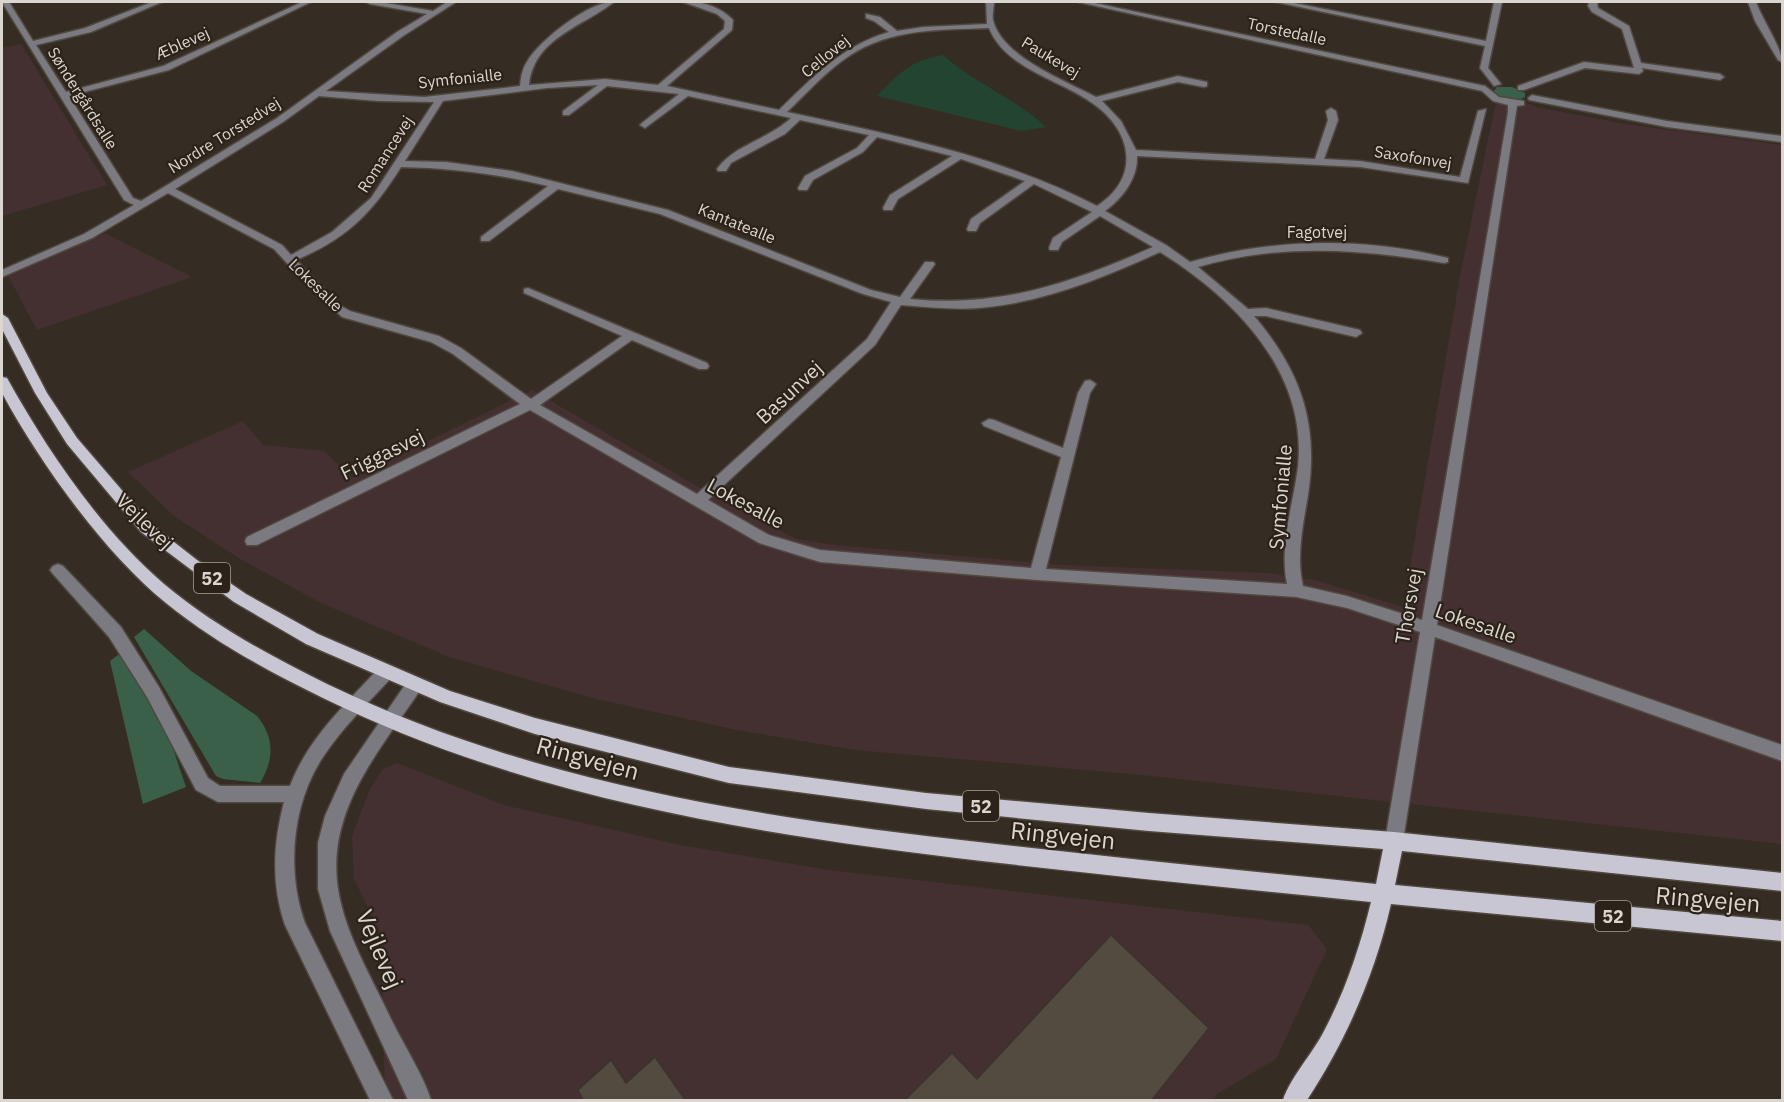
<svg xmlns="http://www.w3.org/2000/svg" width="1784" height="1102" viewBox="0 0 1784 1102" font-family="'IBM Plex Sans',sans-serif">
	<style>
		.commercial { fill: #443030 }
		.green { fill: #234430 }
		.forest { fill: #3b6049 }
		.lines { fill: none; stroke-linecap: round; stroke-linejoin: round }
		.minor-casing { stroke: #50483f; stroke-width: 3 }
		.major-casing { stroke: #50483f; stroke-width: 3 }
		.minor { fill: #7b7a80; fill-rule: evenodd }
		.major { fill: #c8c6d2; fill-rule: evenodd }
		.shaded-wall { fill: #3a342d }
		.building { fill: #534b40; stroke: #3a342d; stroke-width: 1.5 }
		.labels { text-anchor: middle; dominant-baseline: central; stroke-width: 4.5; stroke-linejoin: round; paint-order: stroke }
		.far-street-label { font-size: 16px; fill: #dbd6cf; stroke: #2b2319 }
		.shield { fill: #2b2319; stroke: #a6a098; stroke-width: 1.5 }
		.shield-label { font-size: 18px; font-weight: bold; fill: #dbd6cf }
		.street-label { font-size: 20px; fill: #dbd6cf; stroke: #2b2319 }
		.near-street-label { font-size: 24px; fill: #dbd6cf; stroke: #2b2319 }
	</style>
	<rect width="100%" height="100%" fill="#352d23"/>
	<path class="commercial" d="M21,44L107,185L2,216V48Z
		M1506,94L1536,107L1625,124L1782,145V844L1132,774L855,750L737,730L596,699L452,658L323,604L240,559L174,516L128,472L243,421L263,445L324,451L353,478L532,390L726,503L797,539L835,545L1062,565L1267,573L1315,580L1403,607L1460,276L1495,106Z
		M105,233L192,277L37,330L8,276Z
		M397,763L504,805L680,845L829,870L1308,925L1327,949L1276,1059L1217,1094L1213,1100H385L381,934L354,879L352,836L370,789L383,769Z"/>
	<path class="green" d="M943,55C974,83 1015,98 1046,127L1021,131L877,96C899,73 910,61 943,55Z"/>
	<path class="forest" d="M1497,87H1512L1525,93V97C1515,102 1502,100 1493,92Z
		M144,629L191,671L257,716C275,738 274,760 260,783L223,779L216,776L134,637Z
		M122,652L166,728L186,787L143,804L110,661Z"/>
	<g class="lines">
		<g class="minor-casing">
			<path id="minor" d="M2,2H9L33,41L85,28L152,2H162L91,32L36,45L66,92L163,66L302,2H311L169,70L69,96L133,198L141,201L277,118L397,32L427,14L370,4L366,2H380L433,11L447,2H456L403,36L326,91L424,97L520,86C521,77 522,69 528,60C540,40 591,0 614,2C582,27 534,38 529,85L605,79L658,85L724,29L725,21L717,14L683,2C700,0 721,7 733,20L732,30L667,86L779,110C812,78 843,45 889,32L874,21L866,18V14L880,17L897,31L923,27L987,24L986,2H994C994,7 992,14 993,20C1002,57 1066,81 1096,97L1178,76L1207,82V86L1204,87L1178,82L1102,101L1121,121L1136,150L1315,159L1328,120L1326,111L1331,108L1336,111L1338,120L1324,159L1360,161L1460,177L1478,111L1486,109L1468,183L1360,167L1137,156C1138,178 1123,198 1105,211L1166,245L1190,262C1274,238 1363,237 1448,258V262L1444,263C1361,249 1279,243 1198,267L1248,309L1266,308L1360,330L1362,333L1356,337L1266,316H1254C1301,371 1319,424 1308,495C1303,525 1296,556 1303,586L1347,596L1422,620L1508,112V105L1493,101L1482,91L1078,2H1090L1485,86L1499,97L1524,101V105L1517,106L1437,625L1782,745V761L1435,637L1403,841L1401,847L1394,850L1387,847L1385,841L1420,632L1347,608L1296,597L1037,580L820,562L759,543L530,410L257,545H247L245,541L247,537L520,404L453,354L431,342L342,317L307,285L274,249L168,193L92,238L2,277V270L84,234L134,205L124,200ZM989,28C1006,70 1062,80 1095,105C1133,133 1140,178 1097,206C1000,156 894,135 787,112C807,93 826,71 849,56C891,28 941,30 989,28ZM598,85L563,111V115H569L607,86L679,94L642,123L640,125L645,128L688,96L791,118C769,139 734,145 717,169L718,171H726L731,163L785,134L800,120L869,135L857,148L805,176L798,188L799,190H807L813,180L863,152L877,137L952,156L890,195L883,208L884,210H892L898,199L961,159L1025,181L971,219L967,229L968,231H976L980,223L1034,184L1092,212L1053,238L1049,248L1050,250H1058L1062,242L1100,216L1153,247C1072,283 999,308 910,299L935,264L933,262H925L900,297L871,290L668,210L512,171L446,162L405,161L443,101L547,88ZM319,96L378,101L434,102L371,198L332,232L291,255L282,245L175,189L283,122ZM401,167C451,168 499,174 548,186L481,237V241H489L558,189L660,214L863,294L891,302L867,339L697,494L540,405L632,340L699,369H707L709,366L707,363L528,288L524,289V293L622,336L531,399L461,348L439,336L350,311L341,306L296,260C348,238 372,213 401,167ZM1160,252C1234,298 1308,372 1298,467C1293,505 1279,546 1287,584L1046,569L1090,393L1096,384L1090,380L1085,381L1078,393L1063,448L994,420L989,419L982,423L984,426L1061,457L1031,568L820,550L769,535L708,500L875,345L901,305C927,307 953,310 979,308C1042,303 1103,278 1160,252Z
				M1276,2H1289L1486,41L1494,2H1502L1488,68L1501,84L1494,86L1480,68L1485,46Z
				M1589,2H1597L1598,8L1629,26L1641,63L1720,74L1724,77L1720,80L1642,68L1643,71L1639,74L1585,68L1524,90H1518V86L1584,62L1634,68L1622,29L1592,12L1588,6Z
				M1748,2H1756C1762,19 1782,48 1782,62L1778,60L1755,21Z
				M1532,95L1667,121L1782,136V142L1667,127L1529,100L1528,98Z
				M58,564L63,566L121,627L159,687L208,778L220,786H290C308,738 346,704 380,667L386,665L392,667L394,672L392,677C368,703 343,727 323,757C292,804 286,870 305,923L393,1100H370L285,925C271,884 273,844 284,802H218L196,790L147,697L109,637L53,574L50,570L53,566Z
				M415,677L421,679L423,684L421,689C380,750 326,810 338,889C345,934 372,978 391,1019C404,1046 422,1072 431,1100H408L330,931L318,889V843L325,816L344,774L409,679Z"/>
		</g>
		<g class="major-casing">
			<path id="major" d="M2,314L8,318L47,393L77,438L151,524L197,560L246,594L318,634L450,691L535,718L729,767L926,793L1149,813L1394,832L1782,873V891L1402,851L1395,885L1782,921V941L1391,904C1375,974 1346,1041 1307,1100H1283C1290,1078 1312,1054 1323,1033C1345,992 1360,947 1371,902C1242,889 1112,876 982,861C756,834 529,799 323,698C268,671 214,642 166,603C104,553 40,463 2,393V377L7,378C47,450 101,530 164,584C213,625 270,656 327,684C538,785 757,817 987,843C1116,858 1246,871 1376,884L1383,849L1149,831L926,809L729,783L535,734L440,702L306,644L234,602L141,532L67,444L35,393L2,329Z"/>
		</g>
		<use href="#minor" class="minor"/>
		<use href="#major" class="major"/>
	</g>
	<path class="shaded-wall" d="M611,1060L616,1066L631,1089L626,1083Z"/>
	<path class="building" d="M1111,935L1209,1028L1151,1101H904L952,1053L977,1079Z
		M655,1057L686,1101H584L578,1090L611,1060L626,1083Z"/>
	<g class="labels">
		<g class="far-street-label">
			<text transform="translate(1287 31) rotate(12)">Torstedalle</text>
			<text transform="translate(182 43) rotate(-24)">Æblevej</text>
			<text transform="translate(825 56) rotate(-39)">Cellovej</text>
			<text transform="translate(1051 57) rotate(31)">Paukevej</text>
			<text transform="translate(460 78) rotate(-6)">Symfonialle</text>
			<text transform="translate(83 98) rotate(58)">Søndergårdsalle</text>
			<text transform="translate(224 135) rotate(-32)">Nordre Torstedvej</text>
			<text transform="translate(385 154) rotate(-57)">Romancevej</text>
			<text transform="translate(1413 157) rotate(9)">Saxofonvej</text>
			<text transform="translate(737 223) rotate(22)">Kantatealle</text>
			<text x="1317" y="232">Fagotvej</text>
			<text transform="translate(316 285) rotate(44)">Lokesalle</text>
		</g>
		<g class="shield">
			<rect x="194" y="563" width="36" height="30" rx="4.5"/>
			<rect x="963" y="791" width="36" height="30" rx="4.5"/>
			<rect x="1595" y="901" width="36" height="30" rx="4.5"/>
		</g>
		<g class="shield-label">
			<text x="212" y="578">52</text>
			<text x="981" y="806">52</text>
			<text x="1613" y="916">52</text>
		</g>
		<g class="street-label">
			<text transform="translate(789 392) rotate(-43)">Basunvej</text>
			<text transform="translate(382 454) rotate(-26)">Friggasvej</text>
			<text transform="translate(1280 497) rotate(-85)">Symfonialle</text>
			<text transform="translate(746 503) rotate(28)">Lokesalle</text>
			<text transform="translate(145 521) rotate(44)">Vejlevej</text>
			<text transform="translate(1408 606) rotate(-80)">Thorsvej</text>
			<text transform="translate(1476 623) rotate(19)">Lokesalle</text>
		</g>
		<g class="near-street-label">
			<text transform="translate(588 758) rotate(15)">Ringvejen</text>
			<text transform="translate(1063 835) rotate(6)">Ringvejen</text>
			<text transform="translate(1708 899) rotate(5)">Ringvejen</text>
			<text transform="translate(380 949) rotate(67)">Vejlevej</text>
		</g>
	</g>
	<rect width="1784" height="1102" fill="none" stroke="#dbd6cf" stroke-width="6"/>
</svg>
